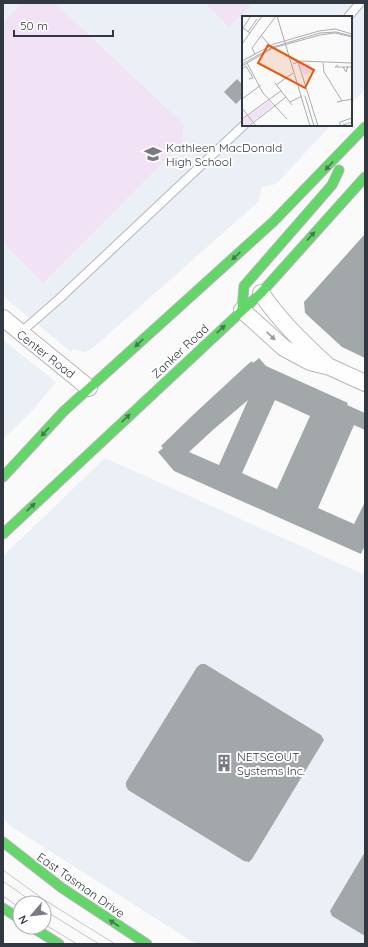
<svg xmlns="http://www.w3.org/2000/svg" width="368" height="947" viewBox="0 0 368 947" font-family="Quicksand,sans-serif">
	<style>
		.built { fill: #ebeff6 }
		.green { fill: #f2e2f6 }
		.building { fill: #a2a7a9; fill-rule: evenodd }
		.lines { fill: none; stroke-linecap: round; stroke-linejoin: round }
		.lane-casing { stroke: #b5b7bc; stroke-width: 10 }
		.street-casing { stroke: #b5b7bc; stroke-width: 18 }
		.fast-casing { stroke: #b4b3bc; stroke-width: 11 }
		.lane { stroke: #fefefe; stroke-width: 8 }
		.street { stroke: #fefefe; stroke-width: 16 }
		.fast { stroke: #63d668; stroke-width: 9 }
		.tram { stroke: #c7c7c8; stroke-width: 1 }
		.oneway { fill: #467751 }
		.oneway2 { fill: #989ba0 }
		.labels { text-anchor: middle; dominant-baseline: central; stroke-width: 4; stroke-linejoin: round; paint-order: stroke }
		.poi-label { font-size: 12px; fill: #323841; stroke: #fff; text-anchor: start }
		.street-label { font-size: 12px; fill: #323841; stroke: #fff }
		.inset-road { fill: none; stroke: #aaacb0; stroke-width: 1 }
		.view { fill: #e8590c; fill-opacity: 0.15; stroke: #e8590c; stroke-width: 2 }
		.inset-edge { fill: none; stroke: #323841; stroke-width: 2 }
	</style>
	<rect width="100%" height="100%" fill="#fafafa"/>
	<path class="built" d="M3,3H365V90L351,104V17H243V125H331L276,184L262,187L258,202L93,348L85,352L73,349L71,352L3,296Z
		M3,340L56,382L32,411L3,439Z
		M105,458L365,575V944H196L12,827L3,818V556Z"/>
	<path class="green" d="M21,3H55L183,124V142L43,283L3,243V23Z
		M205,3H253L229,27Z"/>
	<path class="building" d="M237,79L243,85V97L236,104L224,92Z
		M365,234V358L342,347L305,313L304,302Z
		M259,358L266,366L348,403L347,405L365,413V430L354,425L318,508L354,524L365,502V545L361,554L174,471L158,452L163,448L161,446L194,414L247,365L252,361L253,363ZM248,400L219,465L189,452L214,429ZM275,400L310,416L277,489L242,473Z
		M201,664H205L321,735L324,740L252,859L249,862L244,861L128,790L126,786V782L197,667Z
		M365,852V936L332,916L330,911Z"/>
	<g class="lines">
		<g class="lane-casing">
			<path id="lane" d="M348,17L360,3
				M20,333L59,299L244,125"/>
		</g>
		<g class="street-casing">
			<path id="street" d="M261,293C279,320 303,343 327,365
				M242,310L284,348L310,362L330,367L365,383
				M3,318L89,388"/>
		</g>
		<g class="fast-casing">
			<path id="fast" d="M242,310L244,286L332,185L339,170
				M3,477L64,411L273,222L365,127
				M3,534L261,293L365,177
				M3,842L62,888L147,944
				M3,908L20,919
				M32,927L59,944"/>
		</g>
		<use href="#lane" class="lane"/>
		<use href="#street" class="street"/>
		<use href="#fast" class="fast"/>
		<path class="tram" d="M3,870L43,899L115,944
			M3,881L34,903
			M3,896L20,908
			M44,910L99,944
			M44,924L77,944"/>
	</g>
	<defs><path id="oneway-solid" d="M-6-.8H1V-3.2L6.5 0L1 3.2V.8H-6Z"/></defs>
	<g class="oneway">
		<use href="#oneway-solid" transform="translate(329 166) rotate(132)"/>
		<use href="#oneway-solid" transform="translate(311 236) rotate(-48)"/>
		<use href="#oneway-solid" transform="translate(236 256) rotate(137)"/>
		<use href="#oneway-solid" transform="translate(221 329) rotate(-43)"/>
		<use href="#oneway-solid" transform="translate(139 343) rotate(137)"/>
		<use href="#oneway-solid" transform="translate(126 418) rotate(-43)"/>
		<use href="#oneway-solid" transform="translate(45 432) rotate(133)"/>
		<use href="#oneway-solid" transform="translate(31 507) rotate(-43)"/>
		<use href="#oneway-solid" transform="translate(114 923) rotate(-147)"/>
	</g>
	<use class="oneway2" href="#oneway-solid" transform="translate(271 336) rotate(43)"/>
	<defs>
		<g id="school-bare" transform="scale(1.38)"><path d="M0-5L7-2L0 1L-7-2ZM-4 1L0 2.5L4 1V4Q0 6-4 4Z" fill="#787c82" stroke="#fff" stroke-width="2.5" paint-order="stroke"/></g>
		<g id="building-bare" transform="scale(1.38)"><path d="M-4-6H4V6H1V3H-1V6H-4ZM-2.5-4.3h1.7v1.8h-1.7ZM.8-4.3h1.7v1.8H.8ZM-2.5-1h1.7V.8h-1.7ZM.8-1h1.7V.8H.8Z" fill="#787c82" stroke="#fff" stroke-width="2.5" paint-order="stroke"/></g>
	</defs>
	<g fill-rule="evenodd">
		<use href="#school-bare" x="153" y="154"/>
		<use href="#building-bare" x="224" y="763"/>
	</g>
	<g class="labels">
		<g class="poi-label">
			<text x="166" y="147">Kathleen MacDonald<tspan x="166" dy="14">High School</tspan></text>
			<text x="237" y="756">NETSCOUT<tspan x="237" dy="14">Systems Inc.</tspan></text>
		</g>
		<g class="street-label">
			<text transform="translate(180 351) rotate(-43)">Zanker Road</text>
			<text transform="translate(46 354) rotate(38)">Center Road</text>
			<text transform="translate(81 885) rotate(35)">East Tasman Drive</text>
		</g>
	</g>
	<g transform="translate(242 16)">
		<rect width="110" height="110" fill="#fafafa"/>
		<path d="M62,47L68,48L72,56L62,59L57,48ZM27,85L31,90L5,110H0V104Z" fill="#f2e2f6"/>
		<path class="inset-road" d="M35,0L68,110M6,16L15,3M8,17L1,12L9,0M19,19L28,30M0,28L20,0M13,38L10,32L34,0M0,45L32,28L77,15L93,13L110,18M56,46L76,110M5,47L21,77L45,103M81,47L82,56L100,85M0,48L31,31L78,17L94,16L110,20M51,48L58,45L110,47M96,49L93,51H110M0,50L31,32L78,19L93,17L110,21M101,51L104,56L106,50M0,53L4,50L11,62L7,63M33,67L50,89M34,69L51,57M63,80L72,110M0,83L19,69M48,86L60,80M95,86L110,83M0,92L14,110M0,103L39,75M7,110L44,81M98,110V106L110,102M98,110L110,106"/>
		<path class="view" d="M26,29L72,54L63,72L16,47Z"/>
		<rect width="110" height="110" class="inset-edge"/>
	</g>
	<rect width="368" height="947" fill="none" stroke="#323841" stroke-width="8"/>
	<g transform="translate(32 915) rotate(242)"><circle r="19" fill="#ffffff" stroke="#adafb3"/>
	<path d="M0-3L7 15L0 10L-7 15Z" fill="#787c82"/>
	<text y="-6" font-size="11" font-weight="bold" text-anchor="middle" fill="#323841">N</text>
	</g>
	<path d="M14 30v6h99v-6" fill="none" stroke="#323841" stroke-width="2"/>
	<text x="20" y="30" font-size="12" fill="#323841" stroke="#ffffff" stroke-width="3" paint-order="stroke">50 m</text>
</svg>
